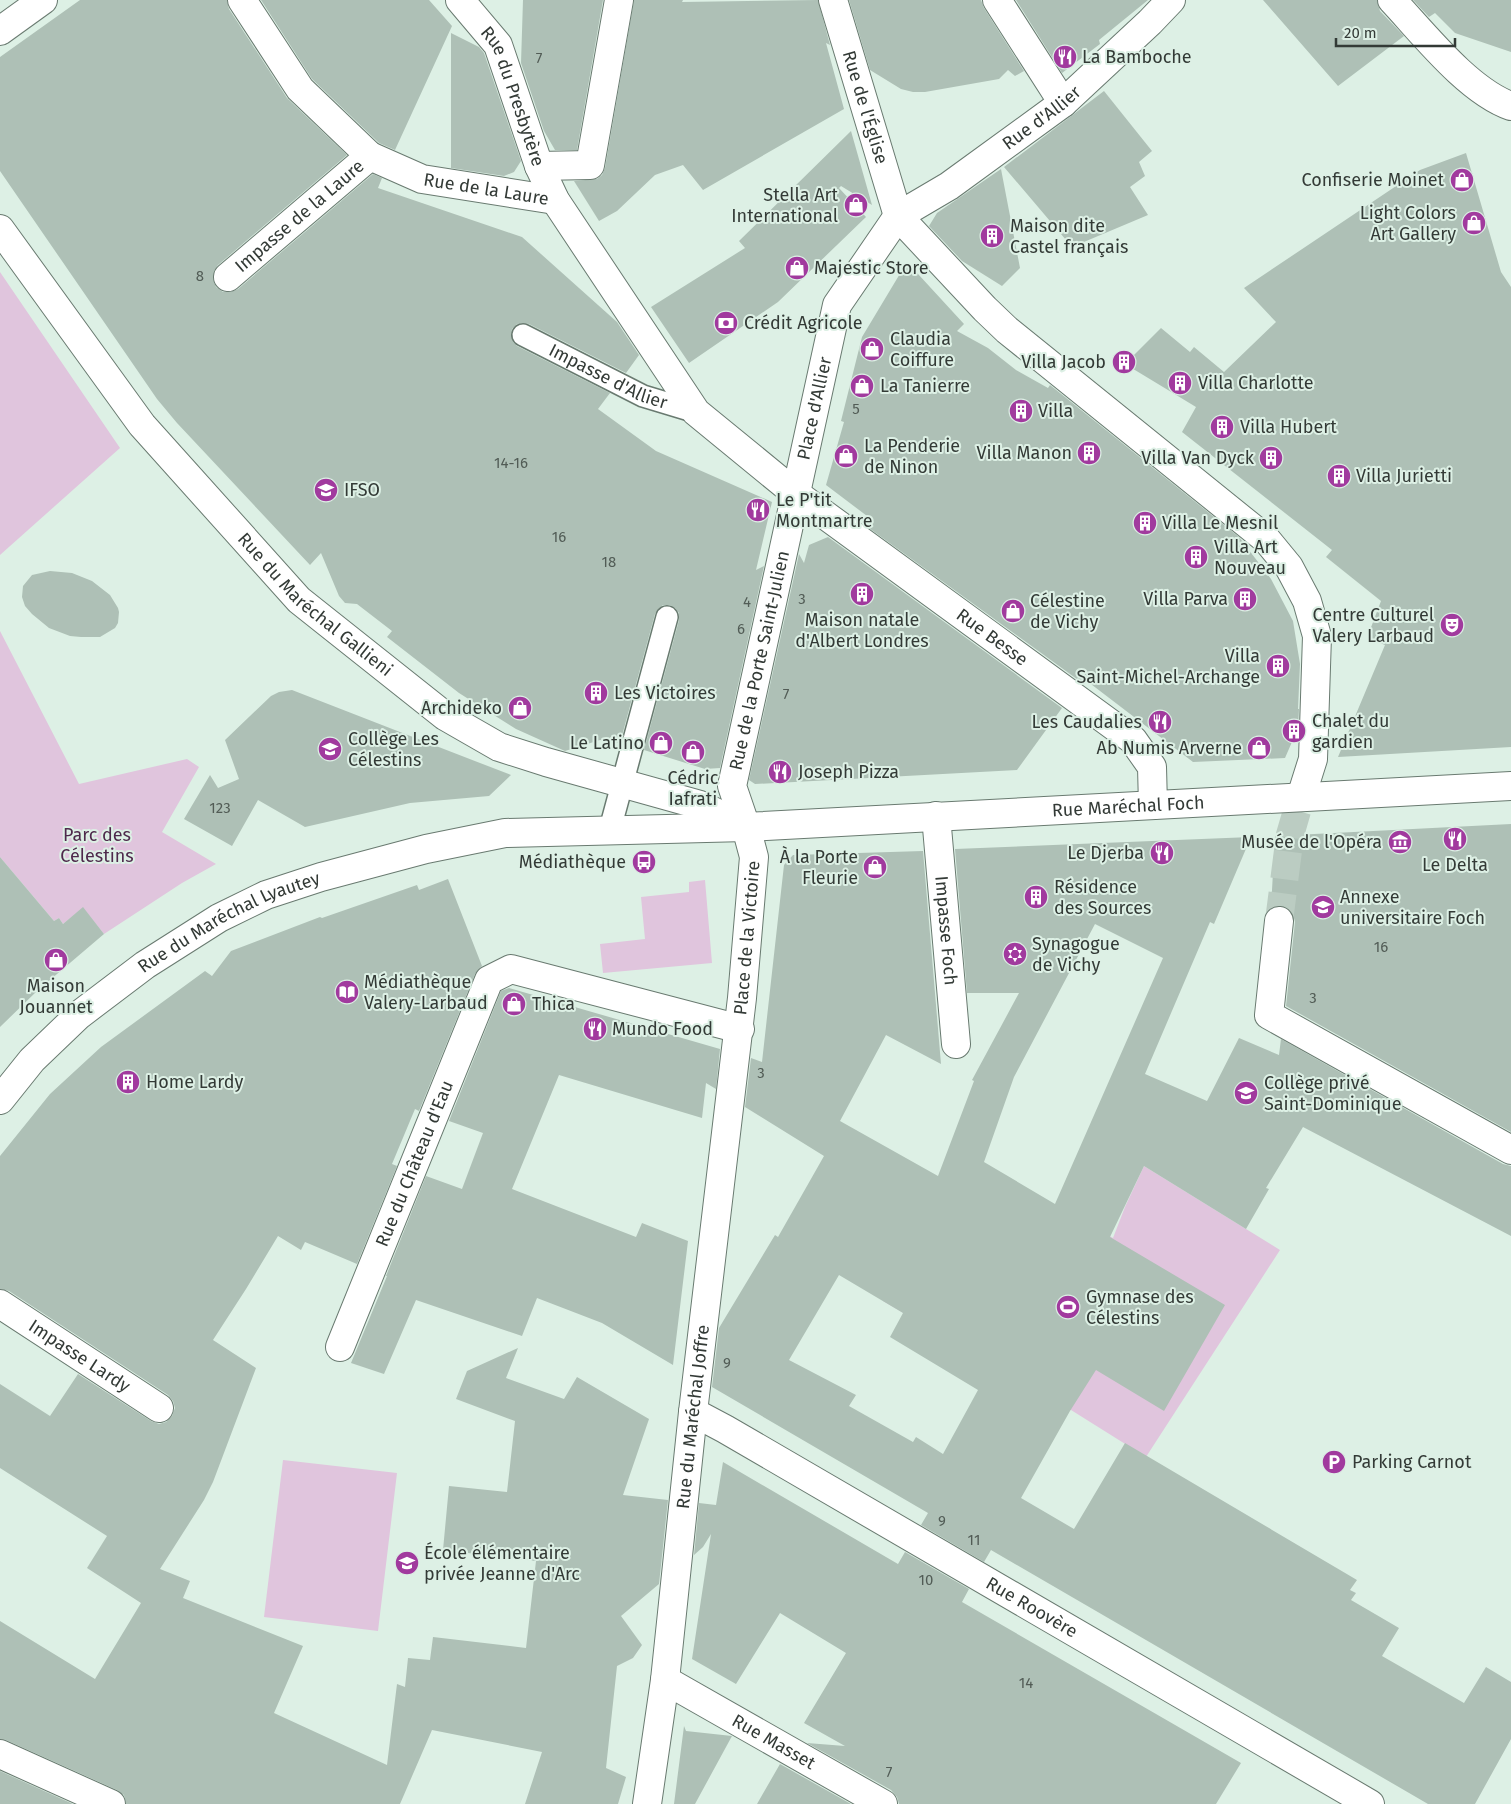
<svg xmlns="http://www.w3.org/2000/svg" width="1511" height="1804" viewBox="0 0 1511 1804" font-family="'Fira Sans',sans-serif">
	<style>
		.green { fill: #e0c5dd }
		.building { fill: #aec0b6; fill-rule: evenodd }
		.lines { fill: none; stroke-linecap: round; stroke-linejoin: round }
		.street-tunnel { stroke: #bbccc2; stroke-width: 28; stroke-dasharray: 28 14; stroke-linecap: butt }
		.lane-casing { stroke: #697a70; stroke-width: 24 }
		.street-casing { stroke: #697a70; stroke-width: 30 }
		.secondary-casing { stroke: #697a70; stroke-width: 30 }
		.lane { stroke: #fff; stroke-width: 21 }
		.street { stroke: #fff; stroke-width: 28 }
		.secondary { stroke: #fff; stroke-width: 28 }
		.labels { text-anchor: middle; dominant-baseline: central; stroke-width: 4; stroke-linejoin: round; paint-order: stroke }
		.number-label { font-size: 15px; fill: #525c56 }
		.poi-label { font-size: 18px; fill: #333a36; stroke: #ddf0e5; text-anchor: start }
		.street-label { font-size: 18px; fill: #333a36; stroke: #ddf0e5 }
		.park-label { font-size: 18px; fill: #4e294c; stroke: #ddf0e5 }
	</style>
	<rect width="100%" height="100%" fill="#ddf0e5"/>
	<path class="green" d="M0,272L120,448L0,555Z
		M0,631L79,784L187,759L199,767L162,832L216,864L182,883L104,934L83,908L63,924L59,918L54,921L0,857Z
		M705,880L712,963L603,973L600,944L645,939L641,897L689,892V882Z
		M1144,1166L1280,1250L1146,1457L1071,1410L883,1301L1057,1205L1113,1238L1125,1207Z
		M283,1460L397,1473L378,1631L264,1617Z"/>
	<path class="building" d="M80,0H227L229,9L287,98L347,155L218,265L214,271L213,279L216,287L223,292H230L238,289L373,174L382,178L378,188L522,237L617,322L639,355L626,373L529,324L523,323L517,324L512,329L511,335L513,342L517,346L610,393L598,409L656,451L772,502L756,570L764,566L720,768L705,769L644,750L679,620V613L675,608L670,605H663L658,609L655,614L620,743L600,740L565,751L516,729L459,693L387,637L392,631L357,604L345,603L339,596L321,553L310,565L177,423L157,399L0,171V57Z
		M261,0H429L452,26L395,150L379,143L312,79Z
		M523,0H603L577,150H555L544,131L521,63Z
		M634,0H683L682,2L818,0L830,45L826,43L844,109L703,190L683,165L655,175L617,211L599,221L574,181L597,179L602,175L605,168Z
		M849,0H981L984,8L1024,71L1015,76L1008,70L999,79L925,92H913L901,89L870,70Z
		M1016,0H1148L1099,40L1100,44L1062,73Z
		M1263,0H1377L1380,11L1404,36L1338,86Z
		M1413,0H1511V52L1455,33L1435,13L1429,17Z
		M451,33L479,47L484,53L521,161L514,172L504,176L451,168Z
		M1104,91L1152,151L1139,162L1145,176L1130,187L1148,215L1072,247L1004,167Z
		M851,131L872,205L841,186L839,188L866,217L778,302L689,363L651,307L745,248L739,241Z
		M1466,153L1501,272L1511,287V747L1338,757L1385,645L1367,638L1381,601L1326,557L1332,550L1182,432L1196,407L1125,364L1161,328L1190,352L1194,347L1224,372L1276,322L1244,288L1420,170Z
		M1001,169L1020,268L1002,286L962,261L929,226L937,213Z
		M907,262L964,324L957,331L988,348L1016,370L1048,388L1050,385L1239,537L1271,579L1293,621L1300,664L1298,709H1299L1298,728L1285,758L1193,762L1083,678L1081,682L862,523L871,519L826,485L844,422L841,421L862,337Z
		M828,537L1062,708L1017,770L755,784L749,780L799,554L804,563L809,545Z
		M50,571L72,573L92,581L110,595L118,608L119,612L118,623L115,628L100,637H81L70,636L49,628L32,614L25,606L22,597L23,586L32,575Z
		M292,690L400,732L511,775L489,796L410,803L305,827L258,800L232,846L184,819L210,775L218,788L239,779L225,740L271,696L279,692Z
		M1511,824V1132L1286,1006L1295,922L1293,914L1288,908L1280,905L1271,908L1275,836Z
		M1251,837L1214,924L1210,922L1145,1074L1207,1101L1239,1038L1279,1055L1281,1039L1503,1164L1511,1166V1236L1303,1127L1266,1188L1269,1189L1246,1229L1144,1166L1110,1237L1225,1305L1164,1411L1096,1370L1070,1411L1021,1498L1074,1529L1125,1443L1357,1580L1350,1590L1356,1593L1351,1600L1399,1628L1382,1656L1464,1703L1486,1667L1511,1682V1739L1475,1804H1428L991,1550L984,1562L921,1525L928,1513L712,1387L719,1328L775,1235L778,1237L824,1156L745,1107L751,1058L762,1062L784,865L793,855L923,851L941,1064L886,1035L840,1121L938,1176L974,1081L972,1080L1019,993H967L955,849ZM1095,924L1163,958L1055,1204L984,1162L1014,1077ZM839,1275L903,1313L890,1337L978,1390L943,1454L916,1437L913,1442L849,1406L856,1395L789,1360Z
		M0,857L54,921L59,918L63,924L83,907L104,934L37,991L0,1027Z
		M448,879L482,966L475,974L419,1111L415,1109L392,1164L397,1166L357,1264L305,1242L301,1250L278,1236L246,1289L213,1340L256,1368L213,1482L204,1500L160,1569L190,1581L183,1598L303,1646L274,1713L387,1765L397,1684L405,1687L408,1658L430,1660L433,1637L526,1648L536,1561L443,1550L449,1486L507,1492L515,1421L456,1399L467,1371L518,1348L506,1378L564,1399L577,1377L649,1419L623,1495L668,1500L659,1584L621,1616L642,1645L633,1658L617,1666L606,1768L626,1777L618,1804H525L542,1752L432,1730L400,1804H126L124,1795L117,1790L6,1740L0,1739V1621L95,1679L141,1603L87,1568L107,1536L0,1468V1384L50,1416L78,1374L151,1421L159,1424L166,1422L172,1416L175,1408L173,1401L168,1395L9,1291L0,1289V1156L50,1094L101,1047L205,971L212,976L231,951L320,917L322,918L417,885L419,890Z
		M509,988L720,1049L716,1089L706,1083L702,1118L559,1075L512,1189L636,1237L642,1223L688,1241L673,1365L602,1323L537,1298L522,1336L416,1300L384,1374L351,1363L387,1276H386L426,1176L462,1189L483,1133L449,1121L501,991Z
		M723,1462L898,1564L905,1552L969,1589L962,1602L1241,1763L1216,1804H899L897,1797L891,1790L807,1743L845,1746L804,1723L846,1653L780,1613L736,1684L692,1659L711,1534L703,1547L694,1555L699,1503L716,1505Z
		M684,1726L686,1731L732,1736L695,1804H674Z
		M780,1764L851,1804H757Z
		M0,1771L73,1804H0Z"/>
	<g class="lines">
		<path class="street-tunnel" d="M1279,921L1290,835L1301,797"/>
		<g class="lane-casing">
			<g id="lane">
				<path id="s1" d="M523,335L643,396L696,412"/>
				<path d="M610,829L667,617"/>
			</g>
		</g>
		<g class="street-casing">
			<g id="street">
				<path id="s2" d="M242,0L300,89L370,156L422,179L555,200"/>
				<path id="s3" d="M460,0L498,45L539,166L555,200L696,412L795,493L1133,740L1152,767L1153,805"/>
				<path id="s4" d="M833,0L898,216L985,309L1007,330L1266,539L1289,567L1307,601L1317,636L1313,759L1301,797"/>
				<path d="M997,0L1063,103"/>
				<path d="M1392,0C1423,33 1468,91 1511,106"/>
				<path d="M0,31L43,0"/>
				<path d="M539,166L590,165L619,0"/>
				<path id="s5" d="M0,229L142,425L299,600L445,716L499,747L546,762L700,805L746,827"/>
				<path id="s6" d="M228,277L370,156"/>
				<path id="s7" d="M936,816L956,1044"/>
				<path d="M1279,921L1269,1015L1511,1150"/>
				<path id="s8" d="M0,1304L159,1408"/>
				<path id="s9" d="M340,1347L489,980L511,969L740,1029"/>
				<path id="s10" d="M693,1412L725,1429L1370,1804"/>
				<path id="s11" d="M665,1680L883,1804"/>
				<path d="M0,1754L111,1804"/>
				<path id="s12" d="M647,1804L665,1680L693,1412L742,998L754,857L746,827L732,786L837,305L898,216L949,186L1063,103L1150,22L1171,0"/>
			</g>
		</g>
		<g class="secondary-casing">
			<g id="secondary">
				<path id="s13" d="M0,1100L32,1060L79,1015L145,965L219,918L266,895L321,877L426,849L505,833L746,827L1511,786"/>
			</g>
		</g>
		<use href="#lane" class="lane"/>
		<use href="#street" class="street"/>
		<use href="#secondary" class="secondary"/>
	</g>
	<defs>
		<g id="restaurant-disc" transform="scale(1.25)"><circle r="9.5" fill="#a13a9e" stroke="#ddf0e5"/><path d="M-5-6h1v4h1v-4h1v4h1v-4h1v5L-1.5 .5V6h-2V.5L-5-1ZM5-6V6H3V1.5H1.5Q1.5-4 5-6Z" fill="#fff"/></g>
		<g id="shop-disc" transform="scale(1.25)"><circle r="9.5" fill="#a13a9e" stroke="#ddf0e5"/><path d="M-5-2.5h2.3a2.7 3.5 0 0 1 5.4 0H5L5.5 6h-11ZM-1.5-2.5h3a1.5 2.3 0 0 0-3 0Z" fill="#fff"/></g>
		<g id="building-disc" transform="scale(1.25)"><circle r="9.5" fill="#a13a9e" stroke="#ddf0e5"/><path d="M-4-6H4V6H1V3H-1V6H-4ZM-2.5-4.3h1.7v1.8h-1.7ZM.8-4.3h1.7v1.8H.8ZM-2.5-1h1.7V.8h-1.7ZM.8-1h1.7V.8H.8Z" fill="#fff"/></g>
		<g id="bank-disc" transform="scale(1.25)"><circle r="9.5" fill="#a13a9e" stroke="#ddf0e5"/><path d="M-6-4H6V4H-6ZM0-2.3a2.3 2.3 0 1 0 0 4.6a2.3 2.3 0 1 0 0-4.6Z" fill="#fff"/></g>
		<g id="university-disc" transform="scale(1.25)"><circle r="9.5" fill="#a13a9e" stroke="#ddf0e5"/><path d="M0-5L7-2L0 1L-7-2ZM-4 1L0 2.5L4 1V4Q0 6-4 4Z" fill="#fff"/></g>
		<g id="theatre-disc" transform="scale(1.25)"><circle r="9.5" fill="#a13a9e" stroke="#ddf0e5"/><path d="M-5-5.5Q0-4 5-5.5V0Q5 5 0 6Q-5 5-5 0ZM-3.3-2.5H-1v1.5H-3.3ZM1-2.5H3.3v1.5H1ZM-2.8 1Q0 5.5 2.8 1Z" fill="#fff"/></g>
		<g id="school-disc" transform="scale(1.25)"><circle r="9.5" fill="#a13a9e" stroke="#ddf0e5"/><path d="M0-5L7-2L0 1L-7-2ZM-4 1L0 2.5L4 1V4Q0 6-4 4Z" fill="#fff"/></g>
		<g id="museum-disc" transform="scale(1.25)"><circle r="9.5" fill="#a13a9e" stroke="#ddf0e5"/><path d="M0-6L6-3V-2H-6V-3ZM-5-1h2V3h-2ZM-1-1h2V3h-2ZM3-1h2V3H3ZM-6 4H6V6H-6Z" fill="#fff"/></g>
		<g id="bus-disc" transform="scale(1.25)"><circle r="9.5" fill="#a13a9e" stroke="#ddf0e5"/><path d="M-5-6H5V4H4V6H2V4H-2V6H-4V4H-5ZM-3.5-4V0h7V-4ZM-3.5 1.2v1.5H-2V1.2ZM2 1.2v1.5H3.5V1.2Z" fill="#fff"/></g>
		<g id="synagogue-disc" transform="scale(1.25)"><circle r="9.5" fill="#a13a9e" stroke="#ddf0e5"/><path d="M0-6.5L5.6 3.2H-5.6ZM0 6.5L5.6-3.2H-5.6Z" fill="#fff"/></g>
		<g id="library-disc" transform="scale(1.25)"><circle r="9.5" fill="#a13a9e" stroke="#ddf0e5"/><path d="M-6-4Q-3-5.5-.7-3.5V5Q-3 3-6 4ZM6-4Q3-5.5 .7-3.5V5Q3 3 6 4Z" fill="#fff"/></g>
		<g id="stadium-disc" transform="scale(1.25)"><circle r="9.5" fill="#a13a9e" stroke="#ddf0e5"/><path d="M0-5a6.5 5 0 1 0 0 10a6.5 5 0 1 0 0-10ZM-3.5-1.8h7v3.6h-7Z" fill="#fff"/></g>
		<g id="parking-disc" transform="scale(1.25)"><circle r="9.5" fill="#a13a9e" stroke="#ddf0e5"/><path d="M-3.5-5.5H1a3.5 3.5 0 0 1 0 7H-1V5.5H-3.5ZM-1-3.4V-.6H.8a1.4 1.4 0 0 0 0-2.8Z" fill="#fff"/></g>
	</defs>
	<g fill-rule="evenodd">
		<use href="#restaurant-disc" x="1065" y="57"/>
		<use href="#shop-disc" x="1462" y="180"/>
		<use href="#shop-disc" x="856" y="205"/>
		<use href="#shop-disc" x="1474" y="223"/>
		<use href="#building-disc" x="992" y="236"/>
		<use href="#shop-disc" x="797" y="268"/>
		<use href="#bank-disc" x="726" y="323"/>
		<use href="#shop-disc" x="872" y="349"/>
		<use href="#building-disc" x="1124" y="362"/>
		<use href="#building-disc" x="1180" y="383"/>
		<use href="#shop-disc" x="862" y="386"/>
		<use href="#building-disc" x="1021" y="411"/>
		<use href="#building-disc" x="1222" y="427"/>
		<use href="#building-disc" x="1089" y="453"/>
		<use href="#shop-disc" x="846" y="456"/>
		<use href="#building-disc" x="1271" y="458"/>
		<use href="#building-disc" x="1339" y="476"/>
		<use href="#university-disc" x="326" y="490"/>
		<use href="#restaurant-disc" x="758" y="510"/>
		<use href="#building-disc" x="1145" y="523"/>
		<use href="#building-disc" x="1196" y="557"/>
		<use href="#building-disc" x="862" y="594"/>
		<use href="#building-disc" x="1245" y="599"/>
		<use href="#shop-disc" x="1013" y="611"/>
		<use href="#theatre-disc" x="1452" y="625"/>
		<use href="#building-disc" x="1278" y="666"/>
		<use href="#building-disc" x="596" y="693"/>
		<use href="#shop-disc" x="520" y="708"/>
		<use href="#restaurant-disc" x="1160" y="722"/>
		<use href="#building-disc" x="1294" y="731"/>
		<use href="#shop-disc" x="661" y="743"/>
		<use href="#shop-disc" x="1259" y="748"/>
		<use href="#school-disc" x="330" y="749"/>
		<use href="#shop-disc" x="693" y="752"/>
		<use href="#restaurant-disc" x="780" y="772"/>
		<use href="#restaurant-disc" x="1455" y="839"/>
		<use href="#museum-disc" x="1400" y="842"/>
		<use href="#restaurant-disc" x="1162" y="853"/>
		<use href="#bus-disc" x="644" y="862"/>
		<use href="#shop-disc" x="875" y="867"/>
		<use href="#building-disc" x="1036" y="897"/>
		<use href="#university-disc" x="1323" y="907"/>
		<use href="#synagogue-disc" x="1015" y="954"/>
		<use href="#shop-disc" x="56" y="960"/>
		<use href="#library-disc" x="347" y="992"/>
		<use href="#shop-disc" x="514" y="1004"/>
		<use href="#restaurant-disc" x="595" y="1029"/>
		<use href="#building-disc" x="128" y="1082"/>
		<use href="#school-disc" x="1246" y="1093"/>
		<use href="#stadium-disc" x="1068" y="1307"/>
		<use href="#parking-disc" x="1334" y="1462"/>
		<use href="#school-disc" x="407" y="1563"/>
	</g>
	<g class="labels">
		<g class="number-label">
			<text x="539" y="58">7</text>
			<text x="200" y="276">8</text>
			<text x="856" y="409">5</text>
			<text x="511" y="463">14-16</text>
			<text x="559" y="537">16</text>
			<text x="609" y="562">18</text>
			<text x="802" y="599">3</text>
			<text x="747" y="602">4</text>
			<text x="741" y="629">6</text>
			<text x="786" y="694">7</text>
			<text x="220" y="808">123</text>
			<text x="1381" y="947">16</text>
			<text x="1313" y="998">3</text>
			<text x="761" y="1073">3</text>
			<text x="727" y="1363">9</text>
			<text x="942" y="1521">9</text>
			<text x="974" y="1540">11</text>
			<text x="926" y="1580">10</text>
			<text x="1026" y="1683">14</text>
			<text x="889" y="1772">7</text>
		</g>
		<g class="poi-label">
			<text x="1082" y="57">La Bamboche</text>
			<text x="1444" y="180" text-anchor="end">Confiserie Moinet</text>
			<text x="838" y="195" text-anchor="end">Stella Art<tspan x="838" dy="21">International</tspan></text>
			<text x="1456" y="213" text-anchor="end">Light Colors<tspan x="1456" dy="21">Art Gallery</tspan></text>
			<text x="1010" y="226">Maison dite<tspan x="1010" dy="21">Castel français</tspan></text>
			<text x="814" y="268">Majestic Store</text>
			<text x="744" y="323">Crédit Agricole</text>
			<text x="890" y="339">Claudia<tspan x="890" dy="21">Coiffure</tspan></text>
			<text x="1106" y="362" text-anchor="end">Villa Jacob</text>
			<text x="1198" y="383">Villa Charlotte</text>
			<text x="880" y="386">La Tanierre</text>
			<text x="1038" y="411">Villa</text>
			<text x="1240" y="427">Villa Hubert</text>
			<text x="864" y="446">La Penderie<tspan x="864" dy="21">de Ninon</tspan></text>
			<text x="1072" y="453" text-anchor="end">Villa Manon</text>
			<text x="1254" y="458" text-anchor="end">Villa Van Dyck</text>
			<text x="1356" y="476">Villa Jurietti</text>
			<text x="344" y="490">IFSO</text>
			<text x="776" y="500">Le P'tit<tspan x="776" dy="21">Montmartre</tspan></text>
			<text x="1162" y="523">Villa Le Mesnil</text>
			<text x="1214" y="547">Villa Art<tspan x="1214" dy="21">Nouveau</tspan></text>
			<text x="1228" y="599" text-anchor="end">Villa Parva</text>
			<text x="1030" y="601">Célestine<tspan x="1030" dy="21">de Vichy</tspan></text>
			<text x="1434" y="615" text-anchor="end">Centre Culturel<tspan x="1434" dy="21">Valery Larbaud</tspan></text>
			<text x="862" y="620" text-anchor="middle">Maison natale<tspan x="862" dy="21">d'Albert Londres</tspan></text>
			<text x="1260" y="656" text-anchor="end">Villa<tspan x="1260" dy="21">Saint-Michel-Archange</tspan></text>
			<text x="614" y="693">Les Victoires</text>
			<text x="502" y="708" text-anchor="end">Archideko</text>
			<text x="1312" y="721">Chalet du<tspan x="1312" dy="21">gardien</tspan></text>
			<text x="1142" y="722" text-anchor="end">Les Caudalies</text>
			<text x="348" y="739">Collège Les<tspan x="348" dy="21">Célestins</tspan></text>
			<text x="644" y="743" text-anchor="end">Le Latino</text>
			<text x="1242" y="748" text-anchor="end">Ab Numis Arverne</text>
			<text x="798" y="772">Joseph Pizza</text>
			<text x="693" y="778" text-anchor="middle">Cédric<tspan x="693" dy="21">Iafrati</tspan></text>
			<text x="1382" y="842" text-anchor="end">Musée de l'Opéra</text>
			<text x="1144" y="853" text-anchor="end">Le Djerba</text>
			<text x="858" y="857" text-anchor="end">À la Porte<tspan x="858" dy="21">Fleurie</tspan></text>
			<text x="626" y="862" text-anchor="end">Médiathèque</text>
			<text x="1455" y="865" text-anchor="middle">Le Delta</text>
			<text x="1054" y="887">Résidence<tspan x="1054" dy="21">des Sources</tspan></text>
			<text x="1340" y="897">Annexe<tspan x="1340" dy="21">universitaire Foch</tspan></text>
			<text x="1032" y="944">Synagogue<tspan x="1032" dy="21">de Vichy</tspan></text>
			<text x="364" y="982">Médiathèque<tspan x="364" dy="21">Valery-Larbaud</tspan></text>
			<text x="56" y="986" text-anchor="middle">Maison<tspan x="56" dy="21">Jouannet</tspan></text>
			<text x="532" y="1004">Thica</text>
			<text x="612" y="1029">Mundo Food</text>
			<text x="146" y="1082">Home Lardy</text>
			<text x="1264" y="1083">Collège privé<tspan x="1264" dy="21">Saint-Dominique</tspan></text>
			<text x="1086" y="1297">Gymnase des<tspan x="1086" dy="21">Célestins</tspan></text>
			<text x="1352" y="1462">Parking Carnot</text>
			<text x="424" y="1553">École élémentaire<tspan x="424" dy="21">privée Jeanne d'Arc</tspan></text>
		</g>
		<g class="street-label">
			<text stroke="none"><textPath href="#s3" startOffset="112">Rue du Presbytère</textPath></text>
			<text stroke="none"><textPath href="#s4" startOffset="112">Rue de l'Église</textPath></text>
			<text stroke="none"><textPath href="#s12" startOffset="1802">Rue d'Allier</textPath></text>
			<text stroke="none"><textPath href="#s2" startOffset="325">Rue de la Laure</textPath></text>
			<text stroke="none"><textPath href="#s6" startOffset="94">Impasse de la Laure</textPath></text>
			<text stroke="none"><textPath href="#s1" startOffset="95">Impasse d'Allier</textPath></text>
			<text stroke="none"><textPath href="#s12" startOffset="1414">Place d'Allier</textPath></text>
			<text stroke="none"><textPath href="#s5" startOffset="492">Rue du Maréchal Gallieni</textPath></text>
			<text stroke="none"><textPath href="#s3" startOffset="851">Rue Besse</textPath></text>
			<text stroke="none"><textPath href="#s12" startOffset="1156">Rue de la Porte Saint-Julien</textPath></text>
			<text stroke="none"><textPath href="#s13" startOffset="1210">Rue Maréchal Foch</textPath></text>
			<text stroke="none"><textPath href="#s13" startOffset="294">Rue du Maréchal Lyautey</textPath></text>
			<text stroke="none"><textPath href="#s7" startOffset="115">Impasse Foch</textPath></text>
			<text stroke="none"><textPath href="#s12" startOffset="872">Place de la Victoire</textPath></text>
			<text stroke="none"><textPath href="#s9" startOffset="198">Rue du Château d'Eau</textPath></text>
			<text stroke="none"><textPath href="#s8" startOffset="95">Impasse Lardy</textPath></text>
			<text stroke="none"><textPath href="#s12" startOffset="390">Rue du Maréchal Joffre</textPath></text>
			<text stroke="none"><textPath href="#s10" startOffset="391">Rue Roovère</textPath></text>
			<text stroke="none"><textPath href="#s11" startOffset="125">Rue Masset</textPath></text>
		</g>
		<g class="park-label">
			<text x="97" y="835">Parc des<tspan x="97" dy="21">Célestins</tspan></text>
		</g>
	</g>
	<path d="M1336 38v8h119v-8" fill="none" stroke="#333a36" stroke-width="2.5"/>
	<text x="1344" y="38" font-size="15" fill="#333a36" stroke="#ddf0e5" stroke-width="4" paint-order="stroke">20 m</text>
</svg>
